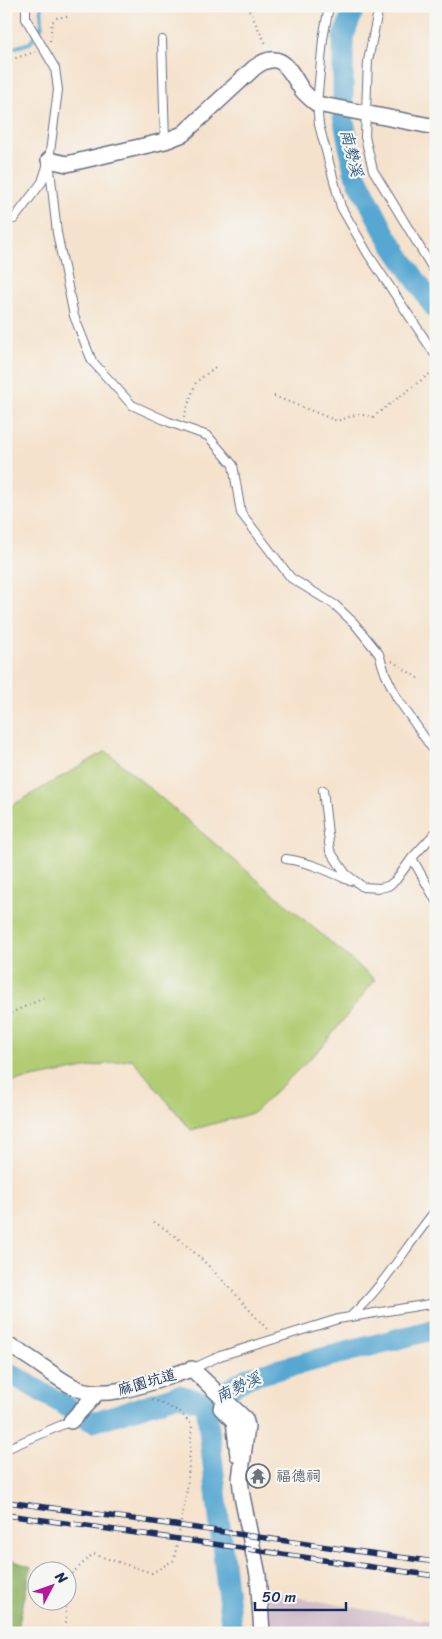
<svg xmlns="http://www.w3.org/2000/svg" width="442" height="1639" viewBox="0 0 442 1639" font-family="Sriracha,'LXGW WenKai TC',sans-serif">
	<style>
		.industrial { fill: #d1bdc9 }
		.green { fill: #b1cc72; stroke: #667e68 }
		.forest { fill: #8cb064; stroke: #547061 }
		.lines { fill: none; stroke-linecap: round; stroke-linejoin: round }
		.stream { stroke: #57a7d1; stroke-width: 4 }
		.river { stroke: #57a7d1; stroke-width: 21 }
		.lane-casing { stroke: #676e84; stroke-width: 10 }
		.street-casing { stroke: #676e84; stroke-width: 18 }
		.path { stroke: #676e84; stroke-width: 2; stroke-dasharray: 1 4; stroke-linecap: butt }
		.lane { stroke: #fff; stroke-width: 8 }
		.street { stroke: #fff; stroke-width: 15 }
		.rail-casing { stroke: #1b2f5e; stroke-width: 5.5 }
		.rail { stroke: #f6f6f2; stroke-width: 4; stroke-dasharray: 11; stroke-linecap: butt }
		.labels { text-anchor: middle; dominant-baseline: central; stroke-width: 4.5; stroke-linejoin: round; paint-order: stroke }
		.street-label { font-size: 15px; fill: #1b2f5e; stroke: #f6f6f2 }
		.worship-label { font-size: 15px; fill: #5b616d; stroke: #f6f6f2; text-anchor: start }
		.water-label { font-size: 16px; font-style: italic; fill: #305986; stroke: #f6f6f2 }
	</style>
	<rect width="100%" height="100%" fill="#f6f6f2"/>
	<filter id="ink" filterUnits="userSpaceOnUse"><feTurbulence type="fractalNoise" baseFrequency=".02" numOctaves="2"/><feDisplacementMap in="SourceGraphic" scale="10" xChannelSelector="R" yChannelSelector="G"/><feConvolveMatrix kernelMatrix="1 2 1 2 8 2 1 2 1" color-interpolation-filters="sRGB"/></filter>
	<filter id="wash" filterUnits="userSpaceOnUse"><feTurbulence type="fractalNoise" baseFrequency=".0096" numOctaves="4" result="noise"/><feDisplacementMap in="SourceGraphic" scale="20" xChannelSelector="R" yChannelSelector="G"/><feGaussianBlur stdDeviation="1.12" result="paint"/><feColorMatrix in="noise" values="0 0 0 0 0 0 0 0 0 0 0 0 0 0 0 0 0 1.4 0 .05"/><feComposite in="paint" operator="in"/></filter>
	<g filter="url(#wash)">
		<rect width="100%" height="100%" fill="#f5e2cc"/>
		<path class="industrial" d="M267,1592L436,1622V1633H269Z"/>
		<path class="green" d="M106,751L375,980L321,1048L253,1113L191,1130L132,1059L6,1083V809Z"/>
		<path class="forest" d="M6,1558L31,1567L17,1633H6Z"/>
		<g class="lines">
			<path class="stream" d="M6,47L13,48L30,43L42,26L41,6
				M6,1391L12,1374"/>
			<path class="river" d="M355,6L343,38V116L354,172L386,235L436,310
				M6,1371L93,1422L179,1395L206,1403
				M232,1633L206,1403L249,1377L436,1329"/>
		</g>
	</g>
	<g filter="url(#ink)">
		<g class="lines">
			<g class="lane-casing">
				<path id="lane" d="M329,6L323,39L317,104L319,125L341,207L368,254L436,356
					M379,6L368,61L365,137L373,170L436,274
					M162,40L165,141
					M49,160L57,233L74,316L92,361L132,405L169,422L208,436L233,465L241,513L291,578L335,605L354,623L379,654L385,673L397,698L436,754
					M14,219L42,182L49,160L58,90L55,68L26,19V6
					M323,790L330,851L346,874L363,887L380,888L388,886L396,880L412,858L436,832
					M412,858L436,901
					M286,859C309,862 329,871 350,881
					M350,1317C385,1285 406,1246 436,1210
					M192,1369L220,1356L338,1319L436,1303
					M6,1449L71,1421"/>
			</g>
			<g class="street-casing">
				<path id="street" d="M49,160L67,164L165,141L183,134L254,68C281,47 289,70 302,90C306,95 312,100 317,104L436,127
					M6,1345C31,1355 49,1374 72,1386C104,1404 158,1379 192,1369L245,1419L247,1426L240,1479L242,1496L258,1575L262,1633
					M221,1408L234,1421L238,1455
					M71,1421L97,1393"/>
			</g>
			<path class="path" d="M247,6L267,46
				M50,41L52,22L58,17H71
				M6,61L35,52
				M274,396L337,421L358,414L373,417L436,369
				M184,417L196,382L218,365
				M392,661L419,679
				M6,1015L44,998
				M154,1222C197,1247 234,1294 268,1330
				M68,1577L93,1554L152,1573L174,1560L187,1490L192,1425L180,1412L150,1398
				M66,1602V1633"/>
			<use href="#lane" class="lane"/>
			<use href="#street" class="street"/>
			<g class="rail-casing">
				<path id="rail" d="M6,1502C150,1520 292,1543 436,1562
					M6,1515C150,1534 292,1556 436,1576"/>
			</g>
			<use href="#rail" class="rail"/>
		</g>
	</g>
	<defs>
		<g id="temple-ring" transform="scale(1.25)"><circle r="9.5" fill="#f6f6f2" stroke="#6b7280" stroke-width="1.5"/><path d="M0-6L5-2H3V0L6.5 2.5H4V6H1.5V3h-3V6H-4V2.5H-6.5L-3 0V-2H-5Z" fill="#6b7280"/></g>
	</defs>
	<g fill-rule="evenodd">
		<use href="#temple-ring" x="258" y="1476"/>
	</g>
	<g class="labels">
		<g class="street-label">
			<text transform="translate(147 1382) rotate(-16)">麻園坑道</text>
		</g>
		<g class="worship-label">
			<text x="276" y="1476">福德祠</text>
		</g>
		<g class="water-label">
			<text transform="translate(352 153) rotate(76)">南勢溪</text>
			<text transform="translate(238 1387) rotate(-26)">南勢溪</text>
		</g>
	</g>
	<rect width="442" height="1639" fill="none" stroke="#f6f6f2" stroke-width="25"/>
	<g transform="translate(52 1586) rotate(49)"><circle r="24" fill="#f6f6f2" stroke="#9ea6b7"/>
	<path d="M0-4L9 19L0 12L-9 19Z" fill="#b5179e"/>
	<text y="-8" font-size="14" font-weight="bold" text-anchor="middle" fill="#1b2f5e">N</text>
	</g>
	<path d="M255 1602v8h91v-8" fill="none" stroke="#1b2f5e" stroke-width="2.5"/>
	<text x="262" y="1602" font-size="15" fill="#1b2f5e" stroke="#f6f6f2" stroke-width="4" paint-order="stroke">50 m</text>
</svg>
